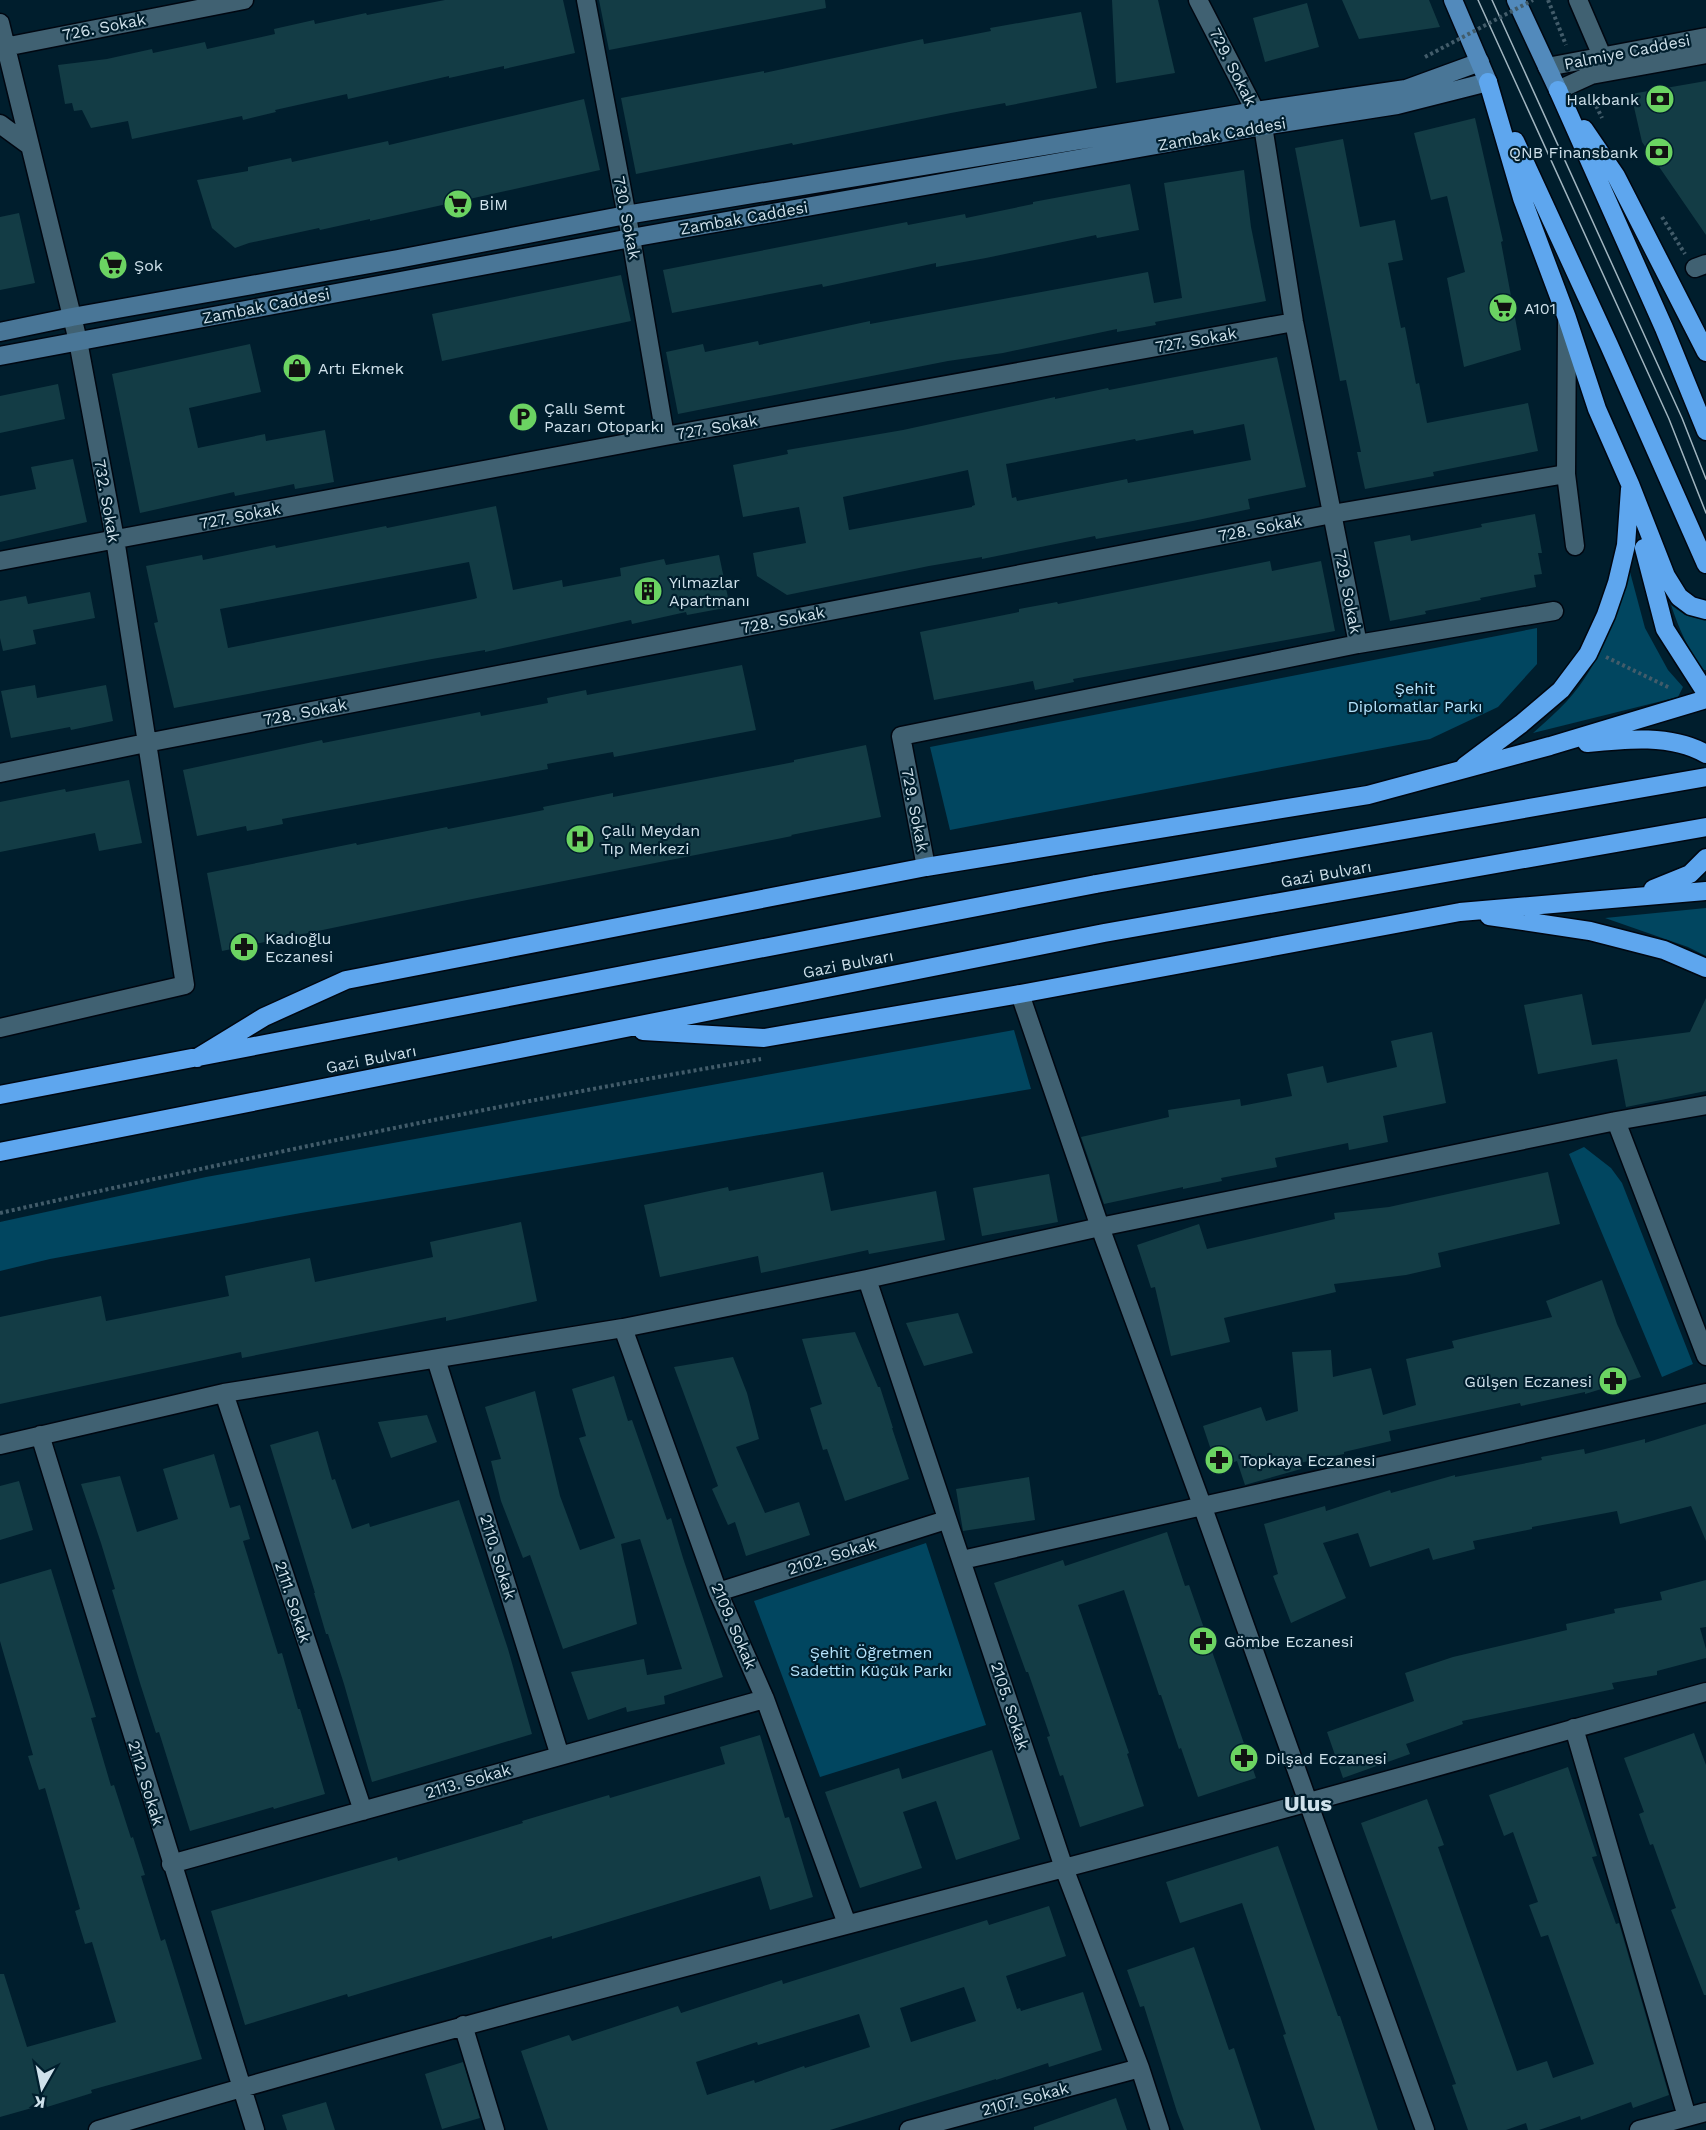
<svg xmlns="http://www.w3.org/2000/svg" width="1706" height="2130" viewBox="0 0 1706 2130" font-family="'Work Sans',sans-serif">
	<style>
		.green { fill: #014660 }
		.building { fill: #133c45; fill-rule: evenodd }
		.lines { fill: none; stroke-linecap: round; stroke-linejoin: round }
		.street-casing { stroke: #000711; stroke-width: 21 }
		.secondary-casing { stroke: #000711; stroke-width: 21 }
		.primary-casing { stroke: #000711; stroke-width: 21 }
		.highway-casing { stroke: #000711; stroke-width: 21 }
		.path { stroke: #425c6a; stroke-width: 4; stroke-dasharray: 3 3; stroke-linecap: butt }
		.street { stroke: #406172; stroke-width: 18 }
		.secondary { stroke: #497697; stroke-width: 18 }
		.primary { stroke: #528abc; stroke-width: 18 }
		.highway { stroke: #5ea6ee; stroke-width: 18 }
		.tram { stroke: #a0b5c0; stroke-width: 1.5 }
		.highway-bridge-casing { stroke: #000711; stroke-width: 21; stroke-linecap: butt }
		.path-bridge { stroke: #425c6a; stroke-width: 4; stroke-dasharray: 3 3; stroke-linecap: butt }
		.highway-bridge { stroke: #5ea6ee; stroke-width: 18 }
		.labels { text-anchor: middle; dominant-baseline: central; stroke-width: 4.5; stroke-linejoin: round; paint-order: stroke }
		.street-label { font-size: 16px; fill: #cfe1eb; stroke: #001e2d }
		.poi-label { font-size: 16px; fill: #cfe1eb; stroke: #001e2d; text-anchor: start }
		.park-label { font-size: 16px; fill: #b4e2fb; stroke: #001e2d }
		.district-label { font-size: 22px; font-weight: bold; fill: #cfe1eb; stroke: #001e2d }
	</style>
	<rect width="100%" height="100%" fill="#001e2d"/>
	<path class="green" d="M1630,572L1645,628L1668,670L1683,687L1678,697L1533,733C1545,722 1557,712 1567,701C1601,664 1614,618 1630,572Z
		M1671,605L1685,615L1706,620V670H1704C1688,650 1679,629 1671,605Z
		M1537,628V664L1498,707L1430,739L950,830L930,747Z
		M1706,908V956L1688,947L1605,918Z
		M1014,1030L1031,1089L301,1213L50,1259L0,1271V1222L206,1177Z
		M1584,1147L1611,1168L1622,1183L1693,1364L1662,1377L1569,1154Z
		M926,1543L986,1725L820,1777L754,1601Z"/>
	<path class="building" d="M445,0H563L575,53L504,69V66L449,78V76L348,99L347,94L275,110L276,112L243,120L242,116L132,139L128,121L91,128L82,110L74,111L72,103L65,104L58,65L107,59L152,49L153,53L205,42L207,49L275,34L274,29L314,20L315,24L366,13L367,15Z
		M599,0H825L826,8L609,50Z
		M1112,0H1158L1175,73L1116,83Z
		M1342,0H1429L1440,27L1359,39Z
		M1307,3L1319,47L1265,62L1253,18Z
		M1081,12L1097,88L1006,106L1005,103L951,113L793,145L792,143L636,174L621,98L764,71V73L923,39L924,44L991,31L990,28Z
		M1706,81V235L1642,142L1631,94Z
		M584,99L600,170L370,221V219L320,230L319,228L249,243L235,248L212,228L197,180L248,171V167L291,158L292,162L388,141L389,145Z
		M1475,118L1503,241L1501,242L1521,350L1464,367L1447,278L1465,272L1447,196L1431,200L1414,133Z
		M1343,139L1360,227L1395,220L1403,260L1388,263L1401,328L1405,327L1416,384L1419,383L1427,423L1528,403L1538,451L1433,472L1434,476L1365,489L1357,452H1361L1346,380L1340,381L1295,148Z
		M1244,170L1251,227L1266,301L1155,322L1156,325L1117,332V329L1003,353L948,361L678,414L666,352L703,344L705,352L758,341L759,345L870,321V324L1148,272L1154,303L1182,298L1164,183Z
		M1130,184L1139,230L1097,238L1096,235L986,258L936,267V263L823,287L822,284L672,313L663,270L907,222L908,225L965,214L966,218L1033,204V202Z
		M19,213L35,283L0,290V217Z
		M621,275L631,321L442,361L432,314Z
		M250,344L261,392L189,408L198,448L265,434L266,441L325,430L334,482L295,489L294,484L235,496L234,492L140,513L112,374Z
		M1277,357L1306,487L1248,499L1250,509L1193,521L1096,539L1095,536L982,559V557L929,566L787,595L757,576L753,553L806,543L799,507L743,517L733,465L788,454L787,450L903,430L1055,397V399L1108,388L1109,390ZM1244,424L1251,460L1128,483L1127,479L1017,501L1016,497L1012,498L1006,464L1135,439L1136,441L1193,430L1194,434ZM968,470L975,505L972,506V507L849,530L843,497Z
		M58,384L65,419L0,433V396Z
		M73,459L87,522L0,542V496L36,489L31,467Z
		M496,506L513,590L562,580L563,587L621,576L620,568L664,559L666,565L719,555L730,607L687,615L686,612L632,624L631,620L485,652V650L432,659L174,708L154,623L158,622L146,566L202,555L203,560L275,545L276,548L386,526L387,528ZM469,562L477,598L474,599L228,648L220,609Z
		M1535,514L1542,553H1538L1542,574L1534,575L1536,587L1480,598L1481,600L1425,611L1426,614L1390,621L1374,542L1410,535L1411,541L1482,527L1481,524Z
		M1270,561L1272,571L1321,561L1335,631L1073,679L1074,682L1035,690L1033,681L934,700L920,632L1019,612V609L1057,602L1058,604Z
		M90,592L95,618L33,630L36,644L3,651L0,638V601L26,596L28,604Z
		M742,665L756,730L614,757L613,752L547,764L548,769L282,819L283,824L247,831L246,826L197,836L183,770L322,740L323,743L480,712L481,716L548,703L547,698L586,690L587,695Z
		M35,685L37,698L106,685L113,721L71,730L70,727L11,738L1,691Z
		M866,745L881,817L791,835L792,836L462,901L222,951L207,873L356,843L357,845L447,827L448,829L544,810L543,807L613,793V797L794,762V760Z
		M129,780L142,843L99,851L95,833L0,852V802L65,789L66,792Z
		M1582,994L1592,1045L1690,1032L1706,998V1091L1626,1107L1617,1059L1538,1074L1524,1005Z
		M1432,1032L1446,1103L1383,1116L1388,1142L1349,1150L1348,1143L1275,1158L1277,1167L1221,1178L1222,1181L1183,1189V1187L1104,1204L1081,1137L1169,1117L1168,1110L1240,1099L1241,1106L1292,1096L1287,1074L1323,1066L1327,1083L1397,1067L1391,1041Z
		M823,1172L831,1211L936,1191L945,1240L869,1254L868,1250L761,1273L758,1256L660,1277L644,1205L728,1187L729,1191Z
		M1548,1172L1560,1224L1438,1253L1441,1267L1406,1275L1334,1284L1336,1292L1224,1318L1230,1342L1171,1356L1155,1287L1151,1288L1137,1245L1199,1224L1207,1249L1335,1219L1334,1213L1389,1207Z
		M1049,1174L1058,1222L982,1236L973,1188Z
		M521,1222L537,1301L446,1321V1317L242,1358L241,1352L0,1404V1317L101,1296L106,1321L229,1296L225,1276L310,1258L315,1282L433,1257L430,1242Z
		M1602,1280L1617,1324L1641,1377L1585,1394V1392L1521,1406L1520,1403L1389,1431L1391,1441L1344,1452V1454L1299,1463L1301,1469L1245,1485L1237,1461L1217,1468L1203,1426L1261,1407L1266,1421L1298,1411L1292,1352L1331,1350L1333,1377L1371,1368L1383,1415L1416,1405L1406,1359L1454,1348L1452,1341L1552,1317L1546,1301Z
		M958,1313L973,1353L924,1366L906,1323Z
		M855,1332L878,1387H880L893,1428H892L909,1479L845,1501L827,1449L823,1450L810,1408L822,1404L802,1339Z
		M733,1357L747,1393L759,1439L736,1447L765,1513L799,1502L810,1535L746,1556L735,1522L728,1525L712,1489L718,1486L674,1367Z
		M614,1376L628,1421L632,1420L667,1520L671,1518L683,1558L723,1677L664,1696L665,1704L627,1712L626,1707L588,1720L571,1672L644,1659L647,1675L682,1669L640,1539L621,1544L637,1624L563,1649L530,1555L523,1558L501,1501L491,1461L501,1459L485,1407L535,1391L560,1496L580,1550L615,1538L579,1438L586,1436L572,1389Z
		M427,1415L437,1442L391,1458L378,1422Z
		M1706,1424V1541L1691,1506L1620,1524L1617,1511L1532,1527V1529L1473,1541L1475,1549L1433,1560L1429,1548L1370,1567L1358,1533L1323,1543L1346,1598L1291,1623L1273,1576L1278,1574L1264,1524L1325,1506L1326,1511L1390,1490L1391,1493L1455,1475V1477L1542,1460L1541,1457L1584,1449L1585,1454L1645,1439V1443Z
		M318,1431L332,1480L335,1479L352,1529L369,1523L370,1527L459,1500L508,1649L532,1734L372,1782L344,1684L328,1634H326L314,1593H315L270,1445Z
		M214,1454L230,1508L240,1505L250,1539L243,1541L278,1654L282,1653L298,1709H300L325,1794L274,1809L273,1807L190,1831L159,1732L156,1733L140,1683L112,1590L115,1589L101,1543L81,1484L120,1476L137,1532L178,1519L163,1469Z
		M1029,1477L1035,1520L963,1531L956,1489Z
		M19,1481L33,1530L0,1540V1486Z
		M1167,1532L1185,1586L1189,1585L1256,1778L1198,1797L1181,1748L1179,1749L1161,1695H1159L1124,1590L1078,1605L1129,1753L1127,1754L1144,1806L1080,1827L1063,1775L1060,1776L1047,1737L1050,1736L1028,1672H1026L994,1583L1063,1560L1065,1566Z
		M51,1569L96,1717L91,1718L111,1786L114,1785L131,1838L133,1837L145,1875L141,1876L161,1941L165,1939L202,2059L91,2090L92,2093L47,2107L46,2104L0,2117V1974H4L27,2047L116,2022L92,1942L85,1944L75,1911L80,1909L45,1788L39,1790L28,1756L33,1755L0,1641V1584Z
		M1706,1580V1627L1700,1628L1706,1649V1658L1657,1671V1675L1612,1683L1614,1689L1462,1721L1463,1724L1406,1744L1410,1754L1343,1778L1327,1732L1414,1701L1405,1673L1453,1657L1567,1630L1566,1624L1615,1613L1614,1609L1662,1600L1660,1592Z
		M1694,1733L1706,1765V1995H1704L1671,1910L1676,1908L1653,1844L1650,1845L1639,1814L1644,1812L1624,1758Z
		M760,1735L785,1818L789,1817L813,1897L770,1910L760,1876L552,1939V1936L348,1997L347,1994L245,2025L211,1911L397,1857L398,1861L523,1823L522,1821L609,1795L610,1798L725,1764L720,1747Z
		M992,1750L1020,1839L956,1860L936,1801L903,1812L922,1868L860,1888L825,1792L899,1768L902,1779Z
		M1568,1767L1597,1856L1592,1857L1616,1924L1619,1923L1669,2095L1633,2108L1631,2102L1581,2120L1580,2116L1539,2130H1528L1526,2123L1506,2130H1468L1452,2085L1456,2084L1361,1823L1427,1799L1444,1845L1438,1847L1517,2071L1547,2061L1553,2078L1594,2064L1548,1935L1541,1937L1529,1905L1538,1902L1513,1832L1504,1836L1489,1795Z
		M1278,1846L1338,2016H1340L1378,2130H1315L1283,2035L1286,2034L1242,1903L1180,1923L1166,1882Z
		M1049,1906L1066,1956L1006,1976L1017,2009L1020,2008L1021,2011L1083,1992L1102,2050L1049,2067L1048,2063L996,2080V2079L830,2130H548L521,2051L569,2035L572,2041L678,2006L681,2013L782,1980L783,1984L987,1920L989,1925ZM964,1987L976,2021L911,2042L900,2008ZM859,2014L870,2047L805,2068L804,2066L755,2083L754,2080L707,2095L696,2062L757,2042L758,2045Z
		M1194,1947L1229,2050L1234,2048L1261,2130H1184L1177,2112L1144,2006L1140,2007L1127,1970Z
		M463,2062L480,2118L442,2129L425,2074Z
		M1116,2098L1127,2130H1034V2127Z
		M326,2102L335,2130H287L282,2115Z"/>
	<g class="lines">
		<g class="street-casing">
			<path id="street" d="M586,0L631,238L665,436
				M1578,0L1602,56
				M0,23L78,341L115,539L185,985L0,1028
				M0,48L244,0
				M1547,67L1706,37
				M1558,90L1591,75L1706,54
				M0,124L30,146
				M1695,268L1706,264
				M1567,322L1566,474L1575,546
				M0,561L665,436L1294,322
				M1358,644L1554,611
				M0,773L146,743L1332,514L1566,474
				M926,867L901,736L1358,644L1294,322L1263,126L1198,0
				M1020,994L1100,1227L1202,1505L1425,2130
				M1616,1121L1706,1356
				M867,1279L1064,1868L1140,2068L1160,2130
				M623,1328L718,1592L765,1699L847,1924
				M436,1359L560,1756
				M224,1393L363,1811
				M40,1435L255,2130
				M0,1445L224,1393L623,1328L867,1279L1100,1227L1616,1121L1706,1105
				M962,1560L1706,1393
				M718,1592L946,1520
				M1574,1728L1687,2117
				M171,1864L765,1699
				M463,2025L495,2130
				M98,2130C419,2034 744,1952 1068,1867C1281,1811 1493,1751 1706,1692
				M909,2130L1140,2068
				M1639,2130L1706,2112"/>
		</g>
		<g class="secondary-casing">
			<path id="secondary" d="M0,332L72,317L398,259L626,215L1256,111L1406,89L1480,62
				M0,356L631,238L1263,126L1397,105L1488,82"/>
		</g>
		<g class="primary-casing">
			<path id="primary" d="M1453,0L1488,82
				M1516,0L1558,90"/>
		</g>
		<g class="highway-casing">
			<path id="highway" d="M1488,82L1522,198L1567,318L1597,409L1630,484L1666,576L1679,597L1691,606L1706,610
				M1558,90L1664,328L1706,431
				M1584,129L1616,176L1706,352
				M1515,141L1609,345L1706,564
				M1644,548L1665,629L1706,693
				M1587,743C1625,739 1672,734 1706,754
				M1465,766L1521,724L1561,690L1588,654L1606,615L1617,583L1626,545L1630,489
				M1653,889L1690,874L1706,858
				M1489,916L1590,931L1664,950L1706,968
				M643,1031L764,1038L1020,994L1460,912L1706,891
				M197,1058L264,1017L346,980L926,867L1368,795L1550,746L1706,699
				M0,1095L1096,884
				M0,1152L1104,933L1706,827"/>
		</g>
		<path class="path" d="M1548,0L1566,45
			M1591,95L1602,118
			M1662,217L1685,254
			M1606,657L1670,688
			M0,1213C252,1157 506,1102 761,1059"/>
		<use href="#street" class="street"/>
		<use href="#secondary" class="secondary"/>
		<use href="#primary" class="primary"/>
		<use href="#highway" class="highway"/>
		<path class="tram" d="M1478,0L1669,419L1706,513
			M1492,0L1682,418L1706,479"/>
		<g class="highway-bridge-casing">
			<path id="highway-bridge" d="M1096,884L1706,777"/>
		</g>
		<path class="path-bridge" d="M1425,57L1533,0"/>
		<use href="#highway-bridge" class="highway-bridge"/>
	</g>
	<defs>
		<g id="bank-disc" transform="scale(1.5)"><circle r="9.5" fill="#6bd362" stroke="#001e2d"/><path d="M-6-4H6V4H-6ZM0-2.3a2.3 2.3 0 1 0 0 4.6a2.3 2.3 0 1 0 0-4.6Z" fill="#111"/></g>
		<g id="supermarket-disc" transform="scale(1.5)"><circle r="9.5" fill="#6bd362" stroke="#001e2d"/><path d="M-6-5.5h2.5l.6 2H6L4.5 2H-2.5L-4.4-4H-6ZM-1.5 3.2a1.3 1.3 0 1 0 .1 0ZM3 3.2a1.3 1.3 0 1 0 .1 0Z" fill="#111"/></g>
		<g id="shop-disc" transform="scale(1.5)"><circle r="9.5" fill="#6bd362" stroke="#001e2d"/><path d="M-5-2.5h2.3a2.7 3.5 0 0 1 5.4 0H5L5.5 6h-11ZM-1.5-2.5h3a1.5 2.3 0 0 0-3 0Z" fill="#111"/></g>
		<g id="parking-disc" transform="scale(1.5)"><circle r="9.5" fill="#6bd362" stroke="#001e2d"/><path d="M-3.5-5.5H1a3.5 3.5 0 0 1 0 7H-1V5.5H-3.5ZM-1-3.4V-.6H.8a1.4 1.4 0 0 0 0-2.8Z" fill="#111"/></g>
		<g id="building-disc" transform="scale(1.5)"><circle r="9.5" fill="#6bd362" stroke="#001e2d"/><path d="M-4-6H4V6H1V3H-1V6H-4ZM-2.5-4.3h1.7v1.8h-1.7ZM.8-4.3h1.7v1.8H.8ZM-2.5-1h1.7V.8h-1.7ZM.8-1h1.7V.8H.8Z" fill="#111"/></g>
		<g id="hospital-disc" transform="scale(1.5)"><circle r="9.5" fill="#6bd362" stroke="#001e2d"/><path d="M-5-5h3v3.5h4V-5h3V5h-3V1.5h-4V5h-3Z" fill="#111"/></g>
		<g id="pharmacy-disc" transform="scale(1.5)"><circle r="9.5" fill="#6bd362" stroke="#001e2d"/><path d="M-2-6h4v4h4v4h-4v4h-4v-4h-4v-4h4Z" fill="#111"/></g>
	</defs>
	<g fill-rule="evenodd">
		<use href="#bank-disc" x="1660" y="99"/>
		<use href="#bank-disc" x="1659" y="152"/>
		<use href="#supermarket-disc" x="458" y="204"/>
		<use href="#supermarket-disc" x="113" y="265"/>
		<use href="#supermarket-disc" x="1503" y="308"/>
		<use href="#shop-disc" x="297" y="368"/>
		<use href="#parking-disc" x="523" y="417"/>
		<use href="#building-disc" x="648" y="591"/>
		<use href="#hospital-disc" x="580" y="839"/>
		<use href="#pharmacy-disc" x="244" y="947"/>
		<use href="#pharmacy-disc" x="1613" y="1381"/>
		<use href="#pharmacy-disc" x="1219" y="1460"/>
		<use href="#pharmacy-disc" x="1203" y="1641"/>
		<use href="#pharmacy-disc" x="1244" y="1758"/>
	</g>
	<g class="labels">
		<g class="street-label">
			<text transform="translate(104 27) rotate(-11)">726. Sokak</text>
			<text transform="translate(1627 52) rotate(-11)">Palmiye Caddesi</text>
			<text transform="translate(1233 67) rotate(63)">729. Sokak</text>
			<text transform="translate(1222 134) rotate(-10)">Zambak Caddesi</text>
			<text transform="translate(627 218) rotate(79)">730. Sokak</text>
			<text transform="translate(744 218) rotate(-10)">Zambak Caddesi</text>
			<text transform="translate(266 306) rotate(-11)">Zambak Caddesi</text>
			<text transform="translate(1196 340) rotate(-10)">727. Sokak</text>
			<text transform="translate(717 427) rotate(-10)">727. Sokak</text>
			<text transform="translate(107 501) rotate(80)">732. Sokak</text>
			<text transform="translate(240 516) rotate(-11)">727. Sokak</text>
			<text transform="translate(1260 528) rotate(-11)">728. Sokak</text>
			<text transform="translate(1348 592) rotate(79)">729. Sokak</text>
			<text transform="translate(783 620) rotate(-11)">728. Sokak</text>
			<text transform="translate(305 712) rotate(-11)">728. Sokak</text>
			<text transform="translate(915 810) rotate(79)">729. Sokak</text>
			<text transform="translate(1326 874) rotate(-10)">Gazi Bulvarı</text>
			<text transform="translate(848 964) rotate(-11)">Gazi Bulvarı</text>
			<text transform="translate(371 1059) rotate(-11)">Gazi Bulvarı</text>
			<text transform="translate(832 1556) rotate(-17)">2102. Sokak</text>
			<text transform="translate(498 1557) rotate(73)">2110. Sokak</text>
			<text transform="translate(293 1602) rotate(72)">2111. Sokak</text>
			<text transform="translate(734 1626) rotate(67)">2109. Sokak</text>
			<text transform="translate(1010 1706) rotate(72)">2105. Sokak</text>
			<text transform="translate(468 1781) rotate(-16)">2113. Sokak</text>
			<text transform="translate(146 1783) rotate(73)">2112. Sokak</text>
			<text transform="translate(1025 2099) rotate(-15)">2107. Sokak</text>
		</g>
		<g class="poi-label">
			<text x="1639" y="99" text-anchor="end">Halkbank</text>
			<text x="1638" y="152" text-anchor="end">QNB Finansbank</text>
			<text x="479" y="204">BİM</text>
			<text x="134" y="265">Şok</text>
			<text x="1524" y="308">A101</text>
			<text x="318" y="368">Artı Ekmek</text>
			<text x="544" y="408">Çallı Semt<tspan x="544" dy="18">Pazarı Otoparkı</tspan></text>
			<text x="669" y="582">Yılmazlar<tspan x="669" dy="18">Apartmanı</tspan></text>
			<text x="601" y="830">Çallı Meydan<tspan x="601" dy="18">Tıp Merkezi</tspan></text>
			<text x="265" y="938">Kadıoğlu<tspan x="265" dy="18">Eczanesi</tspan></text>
			<text x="1592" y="1381" text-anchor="end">Gülşen Eczanesi</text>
			<text x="1240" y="1460">Topkaya Eczanesi</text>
			<text x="1224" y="1641">Gömbe Eczanesi</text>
			<text x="1265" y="1758">Dilşad Eczanesi</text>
		</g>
		<g class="park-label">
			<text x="1415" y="688">Şehit<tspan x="1415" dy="18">Diplomatlar Parkı</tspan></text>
			<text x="871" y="1652">Şehit Öğretmen<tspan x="871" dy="18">Sadettin Küçük Parkı</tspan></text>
		</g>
		<g class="district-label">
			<text x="1308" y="1803">Ulus</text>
		</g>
	</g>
	<g transform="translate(42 2088) rotate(189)" stroke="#001e2d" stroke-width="4.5" paint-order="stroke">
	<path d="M0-4.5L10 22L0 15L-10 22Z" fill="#cfe1eb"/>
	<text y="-9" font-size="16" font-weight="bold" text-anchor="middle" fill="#cfe1eb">K</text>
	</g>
</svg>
